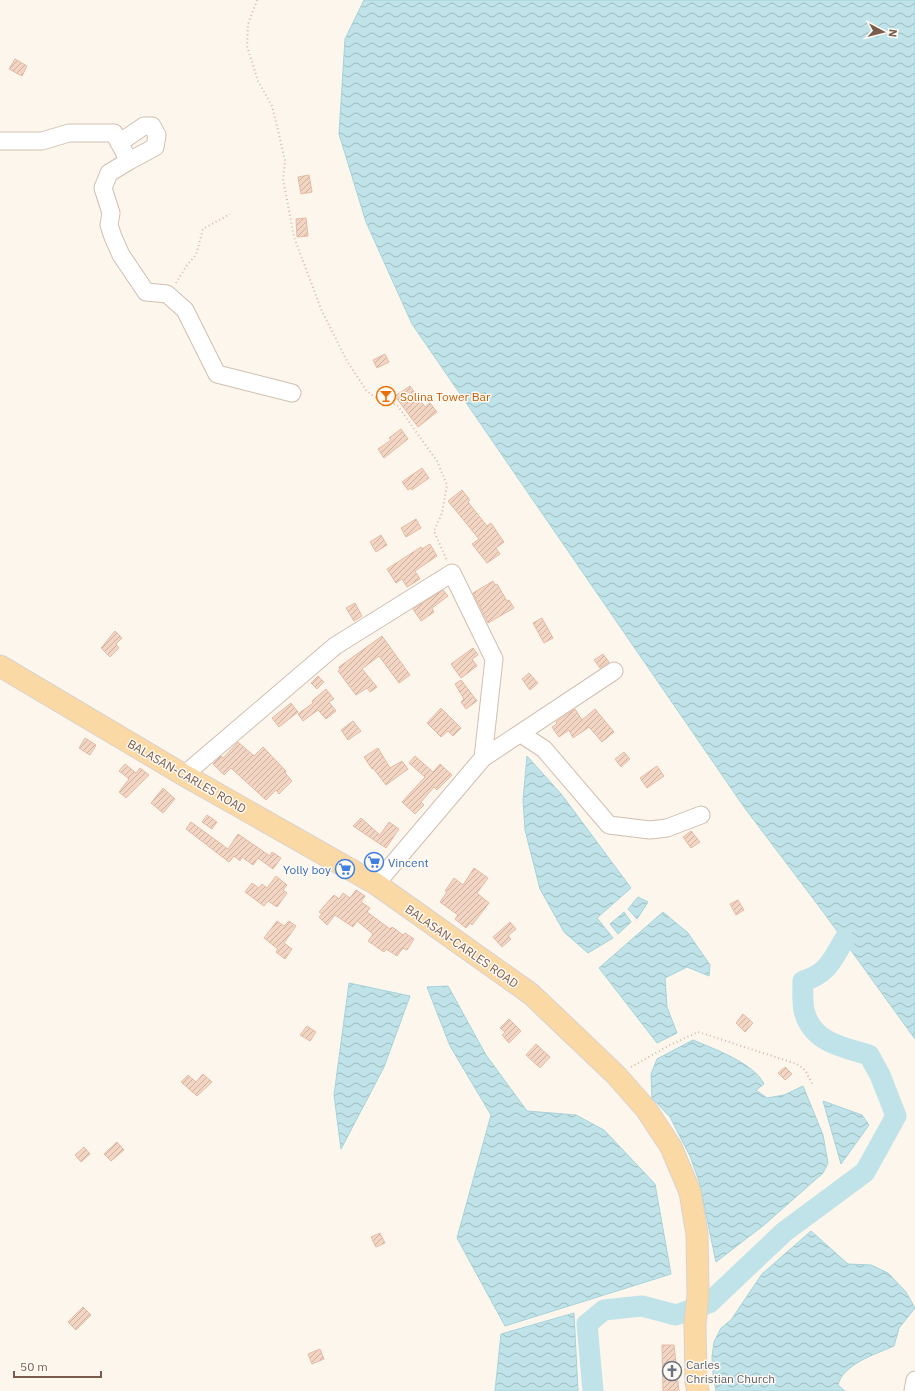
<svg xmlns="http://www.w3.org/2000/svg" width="915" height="1391" viewBox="0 0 915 1391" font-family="'IBM Plex Sans',sans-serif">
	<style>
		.water { fill: url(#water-waves); stroke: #a5d3da }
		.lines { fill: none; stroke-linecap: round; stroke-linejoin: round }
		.river { stroke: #bfe3e8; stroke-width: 21 }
		.building { fill: url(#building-hatch); stroke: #e6bba3 }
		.minor-casing { stroke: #d1beb0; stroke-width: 19 }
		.major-casing { stroke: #dad1cd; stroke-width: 23 }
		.path { stroke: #d9b8a5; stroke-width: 2; stroke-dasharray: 1 3; stroke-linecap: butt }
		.minor { stroke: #fff; stroke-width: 17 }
		.major { stroke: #fbd9a5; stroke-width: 21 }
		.labels { text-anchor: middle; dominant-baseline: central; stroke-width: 3; stroke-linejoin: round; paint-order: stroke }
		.food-label { font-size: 12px; fill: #c56008; stroke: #fffaf3; text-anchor: start }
		.street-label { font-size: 12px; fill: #7a5c4d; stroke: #fffaf3 }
		.shop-label { font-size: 12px; fill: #366cbe; stroke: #fffaf3; text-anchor: start }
		.worship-label { font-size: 12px; fill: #5b616d; stroke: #fffaf3; text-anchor: start }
	</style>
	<defs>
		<pattern id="water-waves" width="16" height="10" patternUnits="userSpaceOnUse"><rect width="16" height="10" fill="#bfe3e8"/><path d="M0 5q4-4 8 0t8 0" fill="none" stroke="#a0bbbe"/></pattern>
		<pattern id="building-hatch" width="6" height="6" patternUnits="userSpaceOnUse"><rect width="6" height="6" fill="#f3d5c3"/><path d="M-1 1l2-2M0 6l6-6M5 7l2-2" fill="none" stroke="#cab0a1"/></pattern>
	</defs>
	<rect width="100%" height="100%" fill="#fdf6ec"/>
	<path class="water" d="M364,0H915V1039L824,913L744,807L412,324L366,222L339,134L345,39Z
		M527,756L562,795L631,888L597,918L613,938L588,953L564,932L540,889L525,830L523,800Z
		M638,897L648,902L637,919L628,909Z
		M624,912L631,922L618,934L610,924Z
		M663,912L688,933L710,965L709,976L687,967L665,978L667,1007L677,1033L657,1043L599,968Z
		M349,983L410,996L384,1067L341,1149L334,1095Z
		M448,986L486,1055L527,1111L576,1115L604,1130L655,1184L671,1274L505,1326L457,1238L491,1115L450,1046L427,987Z
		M693,1040C714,1049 754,1063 764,1084L756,1090L767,1098L784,1095L803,1086L823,1135L828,1163L823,1173L764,1225L716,1262L699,1181L690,1156L670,1117L652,1098L651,1074L657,1059Z
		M823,1101L862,1115L869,1125L841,1164Z
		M811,1231L848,1264L871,1265L888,1273L906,1292L915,1308L899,1328L894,1346C876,1354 843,1364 838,1385L845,1391H716L713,1374L712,1357L714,1342L721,1328L731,1320L762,1274Z
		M574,1313L578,1391H495L501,1334Z"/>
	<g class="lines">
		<path class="river" d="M593,1391L587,1324L604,1310L642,1306L676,1315L709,1303L784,1232L865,1172L896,1116L880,1075L869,1055C842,1047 811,1042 804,1010C802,1001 803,990 803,981C827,974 832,961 844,940"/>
	</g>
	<path class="building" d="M15,59L27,66L22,76L9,69Z
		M309,175L312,192L301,194L298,177Z
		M306,218L308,236L297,237L296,219Z
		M385,354L389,362L377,368L373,360Z
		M410,386L425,407L430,403L437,412L418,427L395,396Z
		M401,429L408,439L384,458L378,449L391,440L389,438Z
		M422,468L429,478L412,490L411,488L408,490L402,482Z
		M462,490L470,500L468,502L487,526L491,523L504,542L496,548L500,554L487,563L472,544L479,539L448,501Z
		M416,519L421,528L406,537L401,528Z
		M381,535L387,545L376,552L370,542Z
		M430,544L437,556L415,571L420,579L407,587L402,579L396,583L387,569L421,547L422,549Z
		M493,581L495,585L497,584L507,601L509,600L514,608L488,623L473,593Z
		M443,590L448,596L432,608L434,612L421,621L413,609Z
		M355,603L362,616L354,621L346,608Z
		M542,618L553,638L544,643L533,623Z
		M115,631L122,638L116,644L119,648L110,657L101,648Z
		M382,636L410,675L399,683L379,656L362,669L377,687L370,692L367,688L356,695L338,671L340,670L339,667Z
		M473,648L478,655L472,659L477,666L461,678L451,664Z
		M603,654L609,662L600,668L594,660Z
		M529,673L538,683L530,690L522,679Z
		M318,676L324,682L317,689L311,683Z
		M461,680L477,701L466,709L461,702L464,699L455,684Z
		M326,689L334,699L329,702L336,711L326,719L318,710L303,721L298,714L313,703L312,701Z
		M291,703L298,712L279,727L272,718Z
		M441,708L461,728L453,736L448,731L441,737L427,723Z
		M575,709L582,720L595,709L614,732L602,742L589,727L573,738L569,730L559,737L552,727L557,724L556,722Z
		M353,721L361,731L348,740L341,730Z
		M85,738L96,745L90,755L79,748Z
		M238,742L254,756L263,747L286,771L285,773L292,781L279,794L276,790L266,800L231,768L224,775L213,764L221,756L223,758Z
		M378,748L390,768L402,761L408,769L386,785L373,768L372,769L364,757Z
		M624,752L630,759L621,767L615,759Z
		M415,756L433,772L440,764L452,775L437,790L434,787L421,802L424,805L415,814L402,802L425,777L409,763Z
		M125,764L136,773L140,768L149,775L126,798L119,792L129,779L119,771Z
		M657,766L664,776L647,788L640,778Z
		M163,788L175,799L163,813L151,803Z
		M207,815L217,822L212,829L202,822Z
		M361,818L380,835L389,822L399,829L386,848L353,826Z
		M191,822L228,849L238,834L270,856L272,852L281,858L273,869L258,858L253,865L242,857L240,861L234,856L229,862L186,829Z
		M691,831L700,842L691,848L683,837Z
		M474,868L488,878L477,893L489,903L472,925L470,923L466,928L455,919L458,915L440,902L447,892L445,891L454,878L463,885Z
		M276,876L287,885L283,890L287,893L277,907L268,901L264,906L245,892L252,883L259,888L262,884L267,888Z
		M356,890L365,896L361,902L370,908L367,912L390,929L392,927L403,935L405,933L414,939L407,950L403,948L397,956L386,949L384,952L368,941L373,934L357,921L353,927L335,915L327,925L319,917L322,914L319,912L334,895L339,899L343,893L350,898Z
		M738,900L744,910L736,915L730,904Z
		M277,921L284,926L289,921L296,926L284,943L292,949L285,959L276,952L278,949L264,938Z
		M510,922L516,929L508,936L511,939L502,947L493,937Z
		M743,1014L753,1023L745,1032L736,1023Z
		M509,1019L521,1031L509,1043L502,1035L505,1032L500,1028Z
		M307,1026L316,1032L310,1041L300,1035Z
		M536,1044L550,1057L540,1068L526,1055Z
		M785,1067L792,1074L785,1080L778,1073Z
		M203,1074L212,1082L197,1096L181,1082L188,1075L196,1082Z
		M117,1142L124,1150L111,1161L104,1154Z
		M84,1147L90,1154L81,1162L75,1155Z
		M380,1233L385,1243L376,1247L371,1237Z
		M83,1307L91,1315L76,1330L68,1322Z
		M662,1345H674L679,1391H663Z
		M320,1349L324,1359L312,1364L308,1354Z"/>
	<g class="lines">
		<g class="minor-casing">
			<path id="minor" d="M0,141H42L69,133H114L129,161L109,173L103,188L111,213L109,225L113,237L121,255L146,292L167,294L185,310L217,374L292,393
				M119,143L144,126H152L157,135L155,147L129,161
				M521,734L544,749L609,825L650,830L667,828L701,815
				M483,758L614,671
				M184,775L335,646L452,573L494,659L483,758L376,884
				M913,1391L915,1380"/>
		</g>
		<g class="major-casing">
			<path id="major" d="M0,666L184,775L376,884L531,994L616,1075L646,1109L671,1147L690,1192L697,1234L698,1295L695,1324L696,1382L698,1391"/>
		</g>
		<path class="path" d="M257,0L248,24L247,46L258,81L272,106L279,134L285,161L283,179L294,237L321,309L347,361L366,390L377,399L397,405L437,461L447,485L442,513L434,531L447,561
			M176,283L187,265L196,255L203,229L230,214
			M631,1067L668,1046L698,1032L797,1064L805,1070L813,1085"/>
		<use href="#minor" class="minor"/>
		<use href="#major" class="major"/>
	</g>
	<defs>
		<g id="bar-ring" transform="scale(1)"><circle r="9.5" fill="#fffaf3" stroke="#e8710a" stroke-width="1.5"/><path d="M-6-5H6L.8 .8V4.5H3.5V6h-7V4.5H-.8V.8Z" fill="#e8710a"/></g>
		<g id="supermarket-ring" transform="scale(1)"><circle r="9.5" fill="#fffaf3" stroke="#3f7fe0" stroke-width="1.5"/><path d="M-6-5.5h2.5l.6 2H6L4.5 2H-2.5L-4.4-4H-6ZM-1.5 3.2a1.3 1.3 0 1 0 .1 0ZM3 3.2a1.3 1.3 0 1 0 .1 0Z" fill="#3f7fe0"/></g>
		<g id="church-ring" transform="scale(1)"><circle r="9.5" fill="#fffaf3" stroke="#6b7280" stroke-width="1.5"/><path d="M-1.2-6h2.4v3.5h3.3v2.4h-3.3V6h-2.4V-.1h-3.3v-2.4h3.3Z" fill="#6b7280"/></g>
	</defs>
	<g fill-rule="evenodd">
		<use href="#bar-ring" x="386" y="396"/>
		<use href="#supermarket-ring" x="374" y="862"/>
		<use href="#supermarket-ring" x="345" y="869"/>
		<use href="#church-ring" x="672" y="1371"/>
	</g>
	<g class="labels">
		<g class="food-label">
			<text x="400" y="396">Solina Tower Bar</text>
		</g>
		<g class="street-label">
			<text transform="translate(187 776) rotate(30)">BALASAN-CARLES ROAD</text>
			<text transform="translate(462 946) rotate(35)">BALASAN-CARLES ROAD</text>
		</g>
		<g class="shop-label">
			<text x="388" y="862">Vincent</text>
			<text x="331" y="869" text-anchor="end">Yolly boy</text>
		</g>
		<g class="worship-label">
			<text x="686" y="1364">Carles<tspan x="686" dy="14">Christian Church</tspan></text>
		</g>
	</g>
	<g transform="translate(883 32) rotate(97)" stroke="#fffaf3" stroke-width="3" paint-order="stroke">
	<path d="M0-3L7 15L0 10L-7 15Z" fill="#7a5c4d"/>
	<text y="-6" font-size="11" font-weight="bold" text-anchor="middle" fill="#7a5c4d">N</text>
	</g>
	<path d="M14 1371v6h87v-6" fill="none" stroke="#7a5c4d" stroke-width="2"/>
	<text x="20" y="1371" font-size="12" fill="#7a5c4d" stroke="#fffaf3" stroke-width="3" paint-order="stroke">50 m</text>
</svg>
